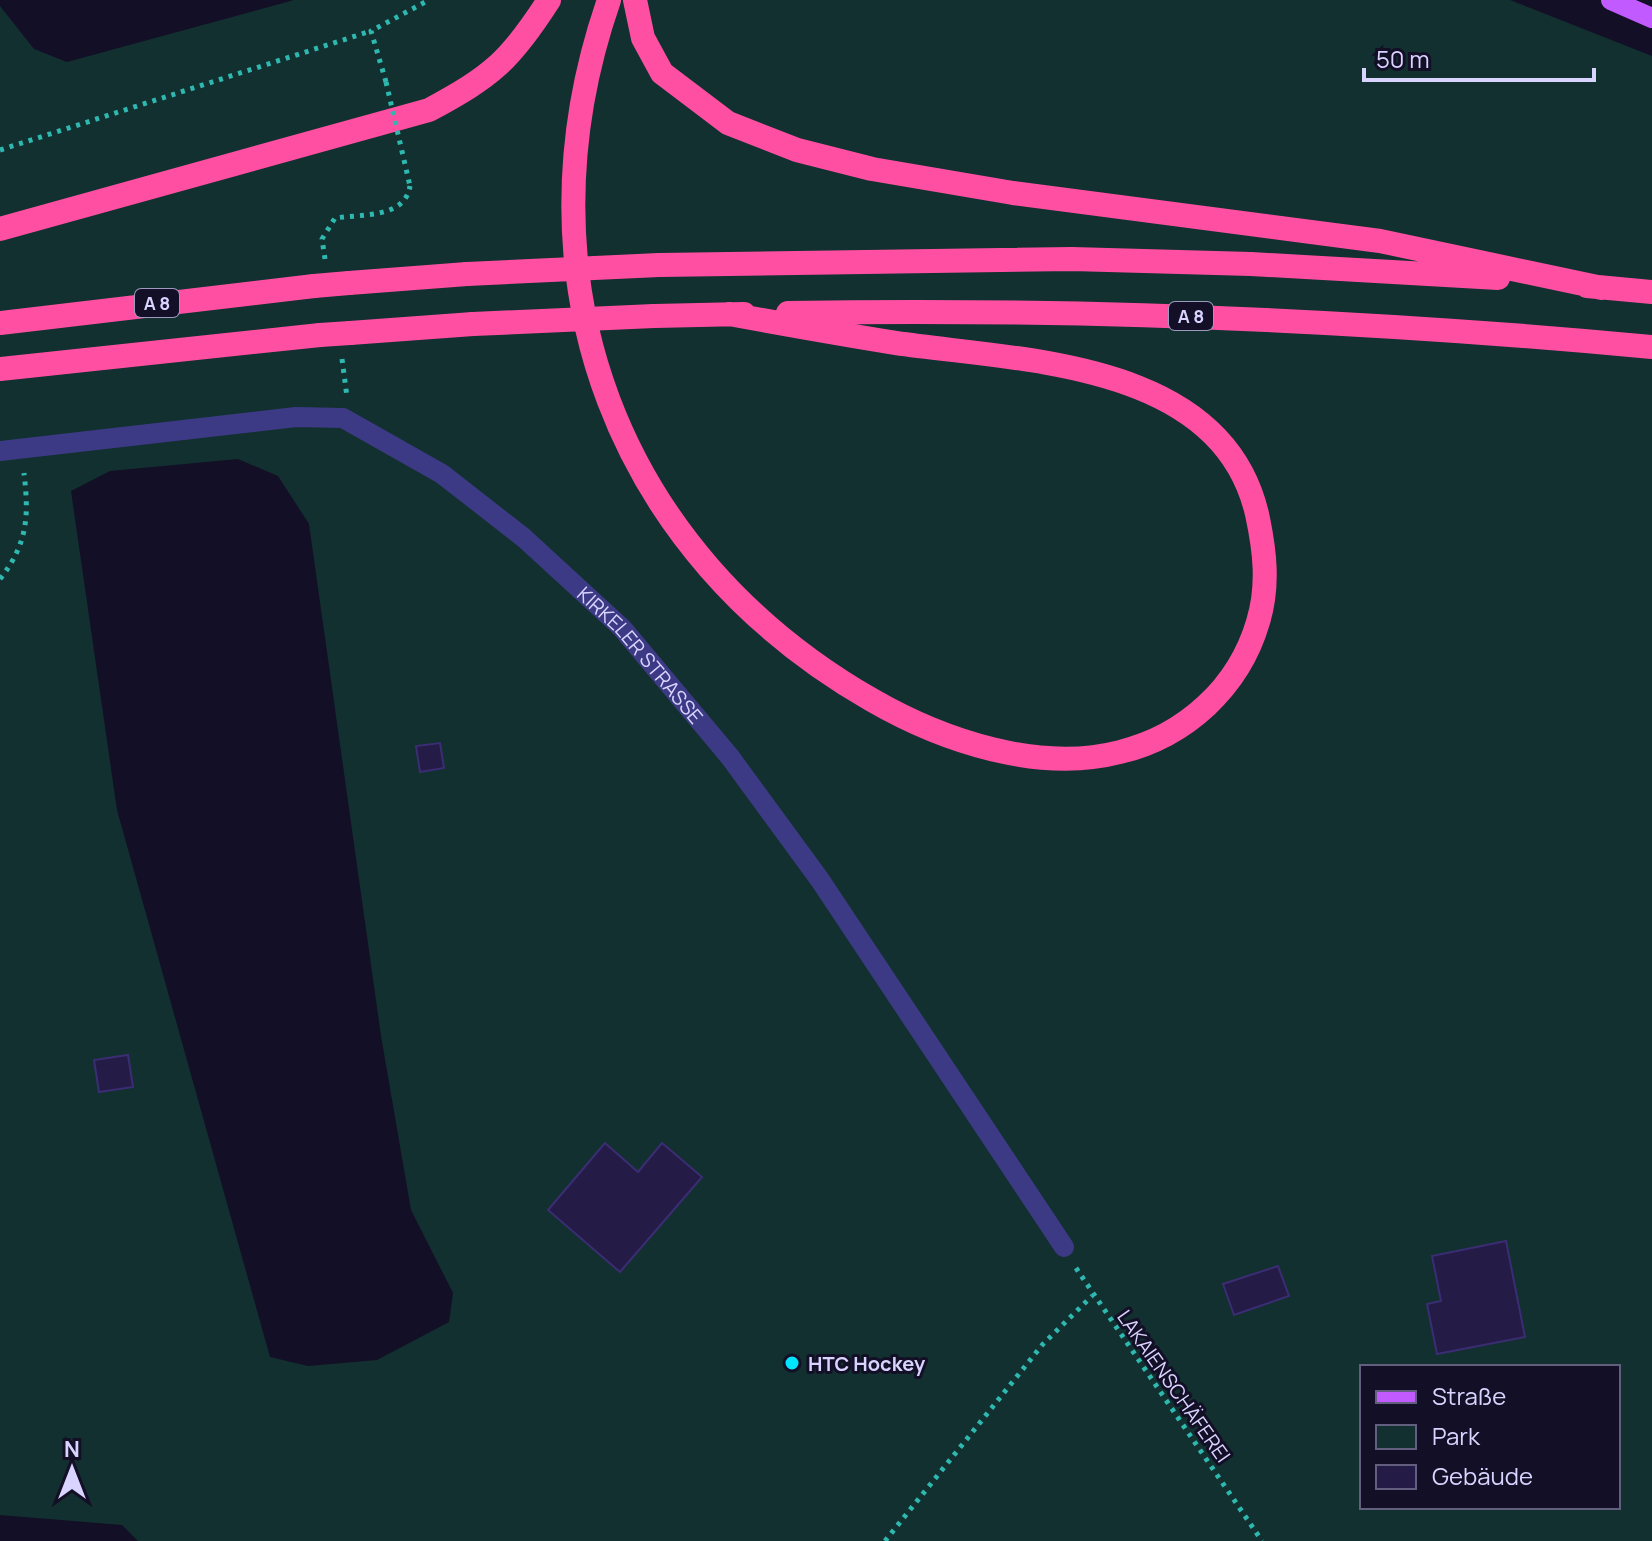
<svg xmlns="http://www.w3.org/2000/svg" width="1652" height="1541" viewBox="0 0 1652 1541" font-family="Manrope,sans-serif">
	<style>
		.green { fill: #12302f; fill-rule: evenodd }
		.building { fill: #241b47; stroke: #3b2d73; stroke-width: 2 }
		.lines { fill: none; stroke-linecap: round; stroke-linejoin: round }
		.path { stroke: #2fb8b0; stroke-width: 5; stroke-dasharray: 4 6; stroke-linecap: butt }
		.minor { stroke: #3d3a85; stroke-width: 20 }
		.major { stroke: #c25bff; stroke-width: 20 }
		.highway { stroke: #ff4fa3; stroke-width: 24 }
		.path-bridge { stroke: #2fb8b0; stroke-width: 5; stroke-dasharray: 4 6; stroke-linecap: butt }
		.highway-bridge { stroke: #ff4fa3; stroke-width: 24 }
		.poi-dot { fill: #00e5ff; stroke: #130f26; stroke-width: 3 }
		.labels { text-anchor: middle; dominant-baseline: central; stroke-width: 6; stroke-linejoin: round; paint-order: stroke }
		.shield { fill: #130f26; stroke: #9e99be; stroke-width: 2 }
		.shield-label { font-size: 18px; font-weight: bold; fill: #d9d4ff }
		.street-label { font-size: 20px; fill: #d9d4ff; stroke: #130f26 }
		.poi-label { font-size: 20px; font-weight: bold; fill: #d9d4ff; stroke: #130f26; text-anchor: start }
	</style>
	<rect width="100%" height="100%" fill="#130f26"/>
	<path class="green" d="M294,0H1510L1652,56V1541H138L122,1525L0,1515V6L34,49L67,62ZM238,459L278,476L309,524L381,1036L411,1210L453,1293L449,1322L377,1360L308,1366L270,1357L117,810L71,491L110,471ZM1362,1367H1618V1507H1362Z"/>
	<path class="building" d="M440,743L444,768L420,772L416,746Z
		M128,1055L133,1087L99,1092L94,1060Z
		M605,1143L638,1172L662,1143L702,1177L620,1272L548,1210Z
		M1506,1241L1525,1337L1437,1354L1427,1304L1441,1301L1432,1256Z
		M1278,1266L1289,1296L1234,1315L1223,1284Z"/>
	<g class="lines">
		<path class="path" d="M386,82L371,31L429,0
			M0,150L371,31
			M325,259L322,239L335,218C363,214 405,218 410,186
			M342,359L347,397
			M0,579C28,543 29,516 24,473
			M1076,1268L1262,1541
			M885,1541L1043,1344L1092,1296"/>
		<path class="minor" id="s1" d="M0,451L296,417L343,418L442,474L524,538L622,628L730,757L820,880L1064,1247"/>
		<path class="major" d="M1611,0L1652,18"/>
		<path class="highway" d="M609,0C512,279 617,554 872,700C943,741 1039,773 1120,752C1186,736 1239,687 1258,622C1269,586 1265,551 1257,514C1221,360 1020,361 896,343C840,334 784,324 729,314
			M635,0L643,38L662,73L728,123L797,150L872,169L1013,193L1380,241L1602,288
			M0,229L429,110C492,76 510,61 549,0
			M659,265L1072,259L1251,264L1498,278
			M349,283L467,274
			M1587,286L1652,292
			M788,313C1077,308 1364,320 1652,347
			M654,316L744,314
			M0,323L314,286
			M350,333L473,324
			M0,369L320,335"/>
		<path class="path-bridge" d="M386,82L410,186"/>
		<path class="highway-bridge" d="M467,274L659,265
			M314,286L349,283
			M473,324L654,316
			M320,335L350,333"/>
	</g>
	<circle class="poi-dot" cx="792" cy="1363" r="8"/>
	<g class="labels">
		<g class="shield">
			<rect x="135" y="289" width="44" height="28" rx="6"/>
			<rect x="1169" y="302" width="44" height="28" rx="6"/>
		</g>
		<g class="shield-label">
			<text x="157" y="303">A 8</text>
			<text x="1191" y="316">A 8</text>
		</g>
		<g class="street-label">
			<text stroke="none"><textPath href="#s1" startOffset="728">KIRKELER STRASSE</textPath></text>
			<text transform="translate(1174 1386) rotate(55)">LAKAIENSCHÄFEREI</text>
		</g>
		<g class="poi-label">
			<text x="808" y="1363">HTC Hockey</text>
		</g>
	</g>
	<rect x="1360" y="1365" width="260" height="144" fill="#130f26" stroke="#625e7d" stroke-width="2"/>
	<rect x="1376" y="1391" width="40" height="12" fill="#c25bff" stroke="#625e7d" stroke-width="2"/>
	<text x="1432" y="1405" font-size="24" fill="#d9d4ff">Straße</text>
	<rect x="1376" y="1425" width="40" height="24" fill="#12302f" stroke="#625e7d" stroke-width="2"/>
	<text x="1432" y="1445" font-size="24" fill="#d9d4ff">Park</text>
	<rect x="1376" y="1465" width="40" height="24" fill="#241b47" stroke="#625e7d" stroke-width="2"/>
	<text x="1432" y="1485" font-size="24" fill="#d9d4ff">Gebäude</text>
	<g transform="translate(72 1469)" stroke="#130f26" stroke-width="6" paint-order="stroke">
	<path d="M0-6L14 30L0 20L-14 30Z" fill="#d9d4ff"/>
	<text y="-12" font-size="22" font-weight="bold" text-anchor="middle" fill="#d9d4ff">N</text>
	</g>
	<path d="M1364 68v12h230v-12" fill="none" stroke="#d9d4ff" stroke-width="4"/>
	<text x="1376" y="68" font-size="24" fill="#d9d4ff" stroke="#130f26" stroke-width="6" paint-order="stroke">50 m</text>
</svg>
